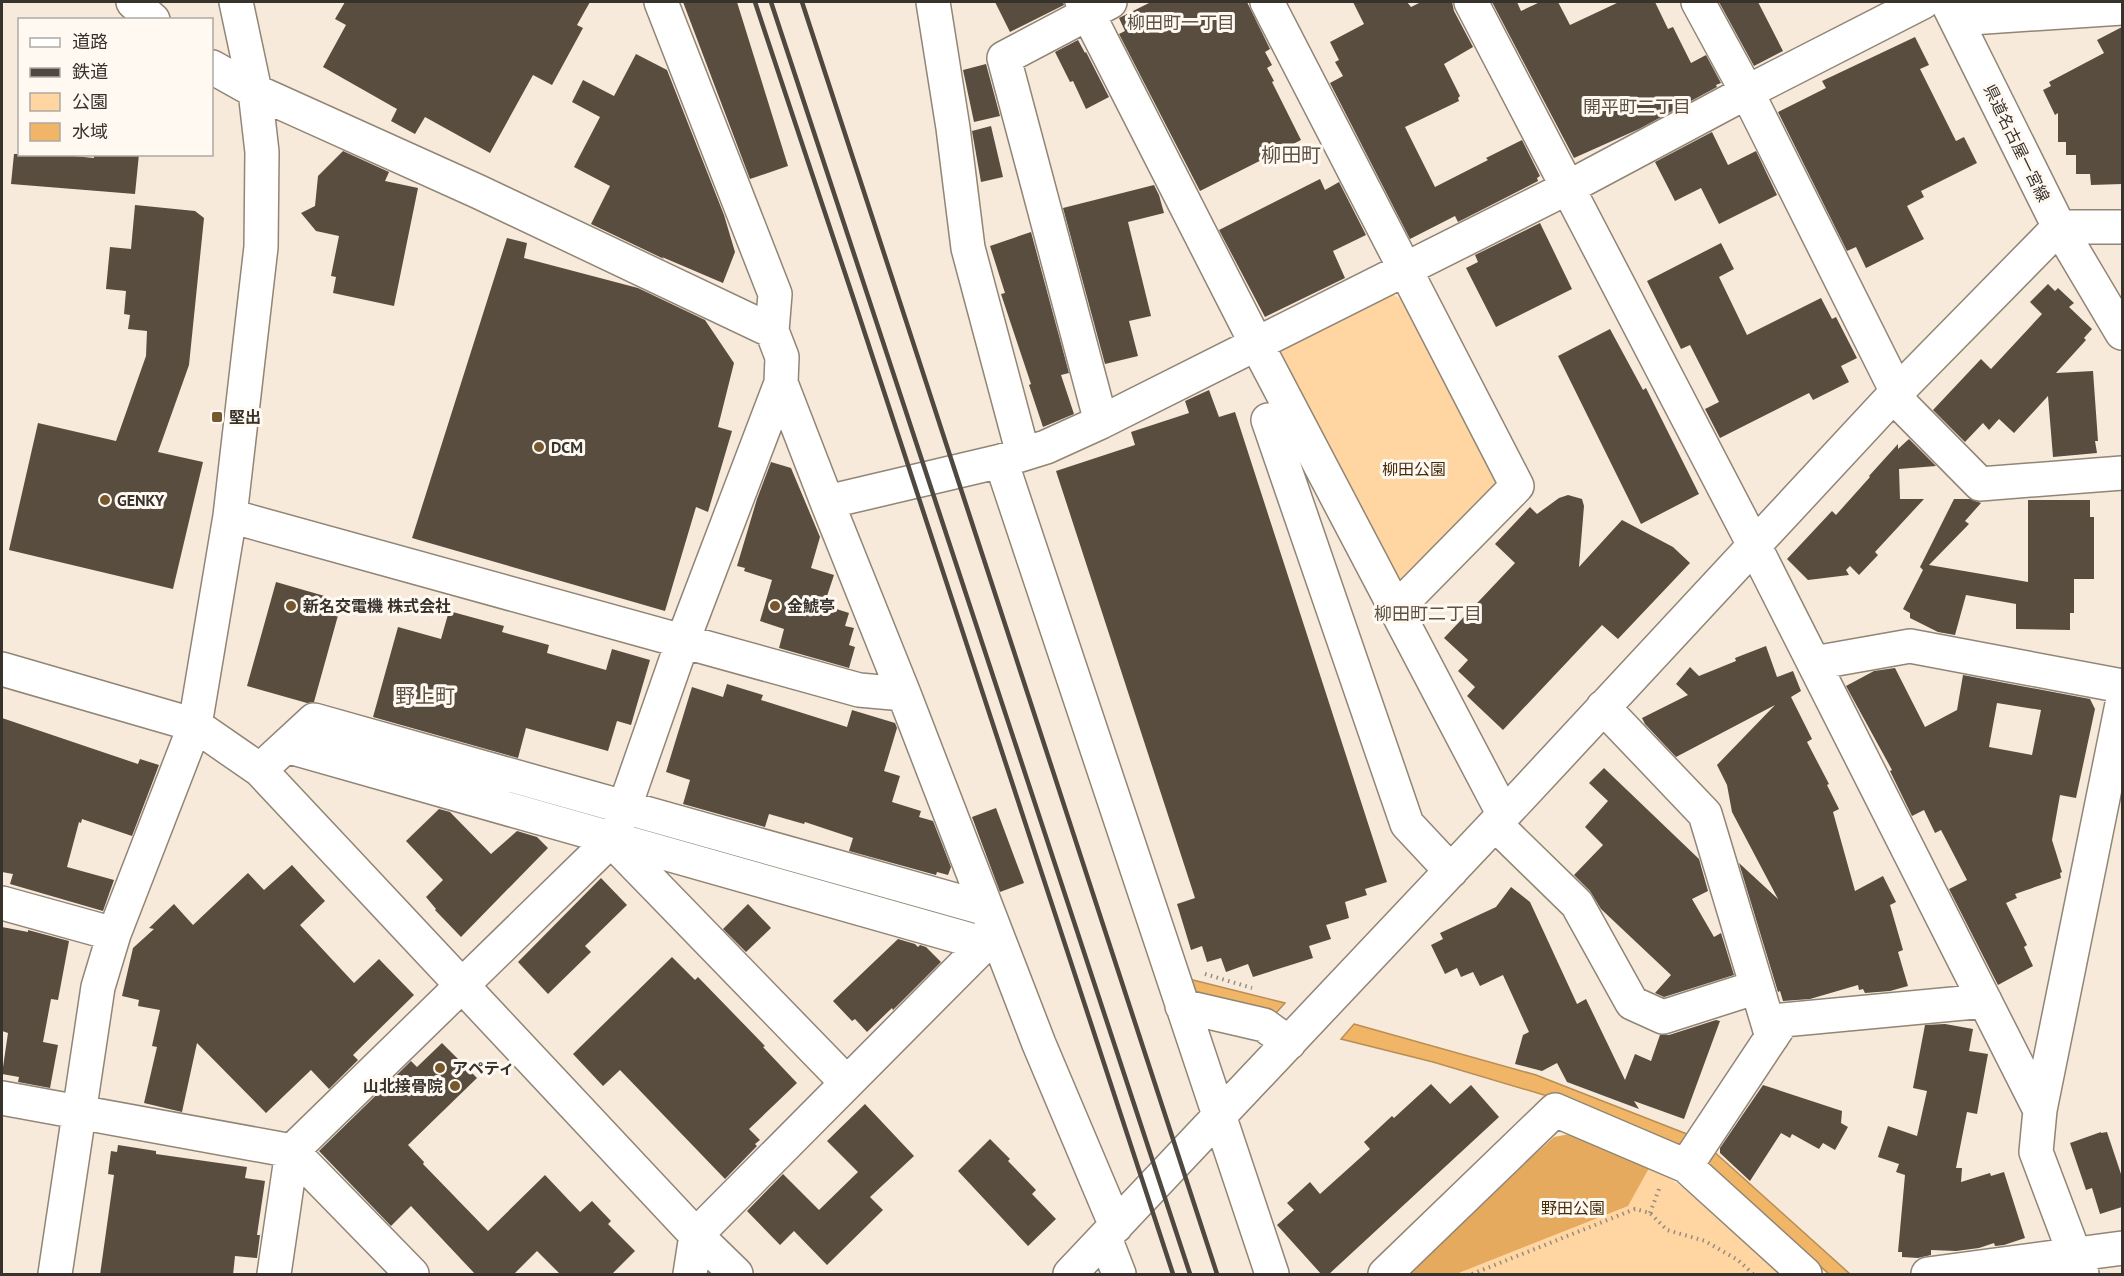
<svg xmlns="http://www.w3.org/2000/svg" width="2124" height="1276" viewBox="0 0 2124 1276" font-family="'PT Sans','Noto Sans JP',sans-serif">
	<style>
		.green { fill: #ffd5a1 }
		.forest { fill: #e5aa5d }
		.water { fill: #f0b567; stroke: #b88e55; stroke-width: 1.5 }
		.building { fill: #584d3f; fill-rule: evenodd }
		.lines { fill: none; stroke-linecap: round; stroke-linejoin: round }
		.minor-casing { stroke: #918576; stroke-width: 36 }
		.major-casing { stroke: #918576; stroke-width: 36 }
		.path { stroke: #958c81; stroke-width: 4; stroke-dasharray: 1.5 4.5; stroke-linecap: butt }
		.minor { stroke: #fff; stroke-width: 33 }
		.major { stroke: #fff; stroke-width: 33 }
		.rail { stroke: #4e4840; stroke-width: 4.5 }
		.poi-dot { fill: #77572d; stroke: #fff9f2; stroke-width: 2 }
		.labels { text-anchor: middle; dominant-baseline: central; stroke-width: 6; stroke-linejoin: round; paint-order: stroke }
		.street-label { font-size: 16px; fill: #37322c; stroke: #fff9f2 }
		.poi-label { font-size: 16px; font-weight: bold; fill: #37322c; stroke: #fff9f2; text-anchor: start }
		.park-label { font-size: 16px; fill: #452d0a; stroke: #fff9f2 }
		.neighbourhood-label { font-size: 18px; fill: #5c5143; stroke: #fff9f2 }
		.quarter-label { font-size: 20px; fill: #5c5143; stroke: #fff9f2 }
	</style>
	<rect width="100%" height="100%" fill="#f8eada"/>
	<path class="green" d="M1392,294L1407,303L1496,472L1495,490L1408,582L1389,576L1279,360L1282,348Z
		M1570,1134L1666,1176L1686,1190L1783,1274H1404L1554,1137Z"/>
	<path class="forest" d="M1570,1134L1649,1168L1628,1206L1456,1274H1404L1554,1137Z"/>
	<path class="water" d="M1181,977L1285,1003L1268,1022L1190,1003Z
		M1354,1024L1536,1075L1692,1136L1711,1149L1850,1274H1829L1715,1173L1554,1098L1433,1062L1341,1039Z"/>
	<path class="building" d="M345,2H590L577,25L583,28L552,85L533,75L490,153L425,117L415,134L391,121L397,109L323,67L346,25L335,19Z
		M683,2H737L788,166L750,179Z
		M995,2H1063L1064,5L1010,32Z
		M1151,2H1247L1270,49L1265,52L1272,65L1267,68L1274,81L1272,82L1301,140L1200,191L1119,34L1125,31L1119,18Z
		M1353,2H1407L1411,7L1421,2H1452L1454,11L1473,47L1444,64L1460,96L1458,98L1459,101L1405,127L1435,187L1488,160L1486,158L1522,140L1540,176L1537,178L1538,181L1458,222L1455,216L1410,239L1330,83L1343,76L1335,62L1339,60L1330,42L1364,24Z
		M1492,2H1517L1521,11L1540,2H1558L1570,25L1619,2H1655L1668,29L1673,27L1691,63L1706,55L1721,83L1716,85L1717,87L1639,129L1574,158Z
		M1719,2H1758L1783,51L1754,66Z
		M2122,27V184L2091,185L2090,174H2076V155H2066V142H2058V113L2055,115L2043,90L2051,86L2049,82L2104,53L2097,40Z
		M1915,37L1929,65L1920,69L1956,141L1964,137L1977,163L1921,191L1924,197L1907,206L1924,239L1866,268L1856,247L1847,251L1778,112L1826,88L1822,81Z
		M1078,40L1085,53L1086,52L1109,97L1086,109L1073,81L1070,82L1055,52Z
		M636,54L667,70L724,215L735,252L723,283L662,257L664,259L591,224L610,186L574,167L600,117L572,102L583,80L614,96Z
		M986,64L1000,116L974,122L963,70Z
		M991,126L1003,177L981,182L972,131Z
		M1712,132L1728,165L1756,151L1777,195L1719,224L1701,188L1675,201L1655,162Z
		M343,151L389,172L385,181L418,188L394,306L333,293L336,277L331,276L339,236L316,231L301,213L315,206L318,176Z
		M14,154H52L94,158V154H139L135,194L11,184Z
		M1320,179L1325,190L1339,182L1366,235L1333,251L1345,278L1265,317L1219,230Z
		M1154,185L1159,195L1164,213L1128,222L1151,316L1129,321L1138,356L1105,364L1063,208Z
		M135,205L195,211L204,218L189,365L158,452L203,462L173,589L9,550L38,423L116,441L146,356L147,331L128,329L130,315L124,314L126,291L106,289L110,247L131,249Z
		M1540,223L1572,289L1496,327L1466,268L1478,262L1475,255Z
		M1031,232L1069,373L1061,375L1074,414L1043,427L1029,385L1031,384L1001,294L1005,293L990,246Z
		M507,238L527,243L524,258L638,288L705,320L734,363L718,427L732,431L708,512L696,507L665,611L412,538Z
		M1721,243L1734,269L1719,277L1747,335L1821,298L1832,319L1836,317L1857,358L1841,366L1849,382L1813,400L1809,393L1720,438L1705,409L1719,402L1690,345L1681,349L1647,281Z
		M2048,284L2055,291L2058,288L2074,303L2069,307L2092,329L2084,338L2086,340L2056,373L2093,371L2098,441H2095L2097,453L2053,457L2048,396L2014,433L1999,419L1989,430L1983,423L1965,442L1933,410L1981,359L1991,369L2042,314L2030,302Z
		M1610,329L1643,390L1646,388L1699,494L1641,524L1558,356Z
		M1209,390L1219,417L1235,412L1387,882L1365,889L1367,895L1345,902L1349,918L1326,925L1331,939L1309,946L1313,958L1253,977L1248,964L1226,972L1221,958L1207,962L1202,946L1191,950L1177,904L1195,898L1056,471L1135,445L1131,432L1189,413L1185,401Z
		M1909,439L1936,466L1899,469L1900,499H1924L1875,552L1878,555L1859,575L1850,566L1846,570L1849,575L1808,580L1787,559L1832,511L1836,515L1870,477L1869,476L1898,444V449Z
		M771,462L791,468L820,537L811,568L834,575L824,605L849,613L845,626L854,628L849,645L855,647L849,668L779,648L784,629L760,621L772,580L744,571L745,568L737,566L757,499Z
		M1568,495L1582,499L1584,506L1579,567L1622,520L1673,547L1690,563L1618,639L1602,625L1503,730L1467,696L1475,687L1458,671L1468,660L1444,638L1515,563L1495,544L1530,507L1537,514L1559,498Z
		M1954,499H1970L1981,503L1965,521L1969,524L1929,565L2028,582V500H2090V517H2094V579H2074V613H2070V630L2016,629V604L1966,595L1955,635L1938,632L1910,618V613L1903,609L1923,570L1920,567Z
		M276,582L342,601L314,702L307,703L247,686Z
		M449,611L504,626L502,632L549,645L547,653L606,670L612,649L650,660L631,725L617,721L608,751L526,728L518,758L373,717L398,627L441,639Z
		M1766,646L1777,677L1793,671L1801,691L1791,697L1812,739L1807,742L1829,784L1827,785L1839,809L1833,812L1855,891L1883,876L1896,902L1890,905L1903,950L1898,952L1908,986L1890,991L1865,993L1863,989L1859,990L1858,985L1810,999L1783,1001L1780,991L1778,992L1739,863L1778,899L1732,812L1727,785L1717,765L1775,705L1676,757L1645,724L1642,718L1688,695L1676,684L1690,667L1699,676L1736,661L1735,658Z
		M1895,668L1925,727L1957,710L1963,675L2090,699L2095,709L2076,798L2060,795L2052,840L2062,872L2060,873L2061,878L2015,894L2017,898L2006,903L2027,945L2024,947L2033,966L1998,985L1949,889L1967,880L1941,830L1935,833L1924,810L1912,816L1890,771L1892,770L1846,686L1874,671ZM1997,703L2041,710L2032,755L1989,747Z
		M727,684L763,695L761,700L847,727L852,710L895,723L897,728L884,771L900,776L892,802L921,811L919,817L933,821L951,867L948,875L937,872L936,875L849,851L853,838L805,822L804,824L769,814L765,827L683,804L690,780L666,772L692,687L723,697Z
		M2,718L138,764L140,759L159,765L132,836L82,819L81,823L79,822L67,867L114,880L103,911L10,884L13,874L2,872Z
		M1604,768L1699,859L1708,891L1692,899L1714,937L1721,933L1734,975L1664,997L1655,993L1671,975L1601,909L1590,891L1574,875L1603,845L1585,827L1608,801L1589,783Z
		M996,808L1024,883L1000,892L972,817Z
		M439,809L450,812L491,854L517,831L537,837L548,848L461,937L435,910L436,909L426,897L443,880L406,841Z
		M292,865L325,901L300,925L354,983L379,959L414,995L353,1055L358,1060L329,1089L311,1070L266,1113L197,1043L182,1112L144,1103L157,1047L152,1046L160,1010L138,1006L139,1000L122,996L133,948L154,929L149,928L174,904L193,925L248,873L264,890Z
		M601,878L627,905L585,946L591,952L548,994L518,962Z
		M1511,887L1530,902L1577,1004L1586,999L1625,1080L1635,1054L1651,1061L1660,1035H1669L1716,1020L1720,1021L1684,1119L1634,1101L1639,1109L1567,1082L1557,1063L1542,1071L1515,1064L1523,1035L1529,1032L1503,975L1480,986L1473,972L1461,977L1457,968L1445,974L1431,945L1443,939L1440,933L1496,907Z
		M748,904L771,928L746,952L723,929Z
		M2,927L28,932V930L69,941L58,1000L51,999L43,1042L58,1045L50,1088L18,1082L19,1077L2,1074L8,1033L2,1031Z
		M898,939L915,944L918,947L920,945L926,947L941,962L893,1010L892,1008L867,1032L855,1019L852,1021L833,1001Z
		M672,957L695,980L698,977L765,1046L763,1047L797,1083L749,1129L760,1140L755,1144L757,1146L725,1179L620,1070L603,1086L573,1054Z
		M1945,1024L1973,1029L1969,1051L1988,1054L1977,1114L1967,1112L1956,1168H1962L1961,1182L1990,1173L1991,1176L2004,1172L2025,1238L2004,1245L1995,1246L1994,1243L1979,1248L1956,1251L1931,1250V1255L1918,1258L1902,1257V1252H1898L1905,1175L1896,1172L1899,1164L1878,1157L1888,1126L1917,1136L1927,1091L1913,1088L1925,1025Z
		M442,1043L477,1078L408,1145L424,1162L423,1164L488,1231L545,1175L580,1212L592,1201L611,1221L608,1224L635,1251L611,1275H561L537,1251L513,1275H476L411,1206L391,1226L319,1151L411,1061L417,1067Z
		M1431,1084L1450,1104L1471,1085L1499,1117L1328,1275H1322L1277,1225L1294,1210L1287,1203L1310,1182L1320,1194L1370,1149L1364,1142L1392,1116L1394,1118Z
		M1763,1085L1842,1111L1841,1123L1848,1127L1835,1150L1823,1143L1819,1149L1792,1134L1790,1138L1781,1133L1750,1181L1720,1153V1148Z
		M865,1104L914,1156L870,1197L883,1210L827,1265L794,1231L780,1245L747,1211L783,1174L819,1210L858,1172L827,1141Z
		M2101,1132V1133L2107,1132L2122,1177V1207L2100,1214L2092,1188L2086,1190L2070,1143Z
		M990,1139L1010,1159L1008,1161L1036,1190L1032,1194L1056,1219L1028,1246L958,1171Z
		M118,1145L156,1151V1154L247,1167L245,1178L265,1181L257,1235H260L257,1258L235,1256L233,1275H100L114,1175L108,1174L111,1151L117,1152Z"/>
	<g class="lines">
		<g class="minor-casing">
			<path id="minor" d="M133,2L153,20
				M661,2L775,294L772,331
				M933,2L953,128L968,248L1023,454
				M1082,2L1256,343L1504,815
				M1267,2L1517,486L1396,609
				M1471,2L1754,545L2040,1110
				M1698,2L1747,92L1897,392
				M1956,19L2122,8
				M212,67L255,91L479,192L772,331L782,357L781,383L827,502L1001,461L1046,447L1101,422L1569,187L1747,92L1923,2
				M1893,396L1980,484L2122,473
				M1268,420L1407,824L1451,871
				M1101,422L1004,58L1110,2
				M1001,461L1272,1274
				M827,502L904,694L1039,1044L1116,1226
				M230,516L859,690L904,694
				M1814,663L1910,646L2122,686
				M2,669L195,725L260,770L696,1235L736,1274
				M1603,707L1705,814L1772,1037
				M286,746L985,944
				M260,770L314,720L987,909
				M1495,824L1577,904L1632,1003L1663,1017L1757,987
				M612,841L847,1083
				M2,903L114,934
				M1182,1006L1264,1025L1289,1043
				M2,1098L292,1151L412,1274
				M1686,1166L1783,1020L1985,1001
				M1105,1238L1119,1274
				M55,1274L98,987L114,934L195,725L230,516L261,247L262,152L255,91L236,2
				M274,1274L292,1151L611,840L625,806L682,643L781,383
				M690,1274L696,1235L985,944L1001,949
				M1070,1274L1526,791L1893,396L2059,227L2122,333
				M1385,1274L1555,1110L1686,1166L1805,1274
				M1928,1274L2122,1248
				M2082,1274L2036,1152L2040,1110L2122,704"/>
		</g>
		<g class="major-casing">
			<path id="major" d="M1947,2L2059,227H2122"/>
		</g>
		<path class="path" d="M1205,974L1252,988
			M1650,1213L1659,1189
			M1472,1274L1635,1209L1650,1213L1667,1230L1705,1241L1738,1260L1753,1274"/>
		<use href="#minor" class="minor"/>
		<use href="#major" class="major"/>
		<path class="rail" d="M755,2C897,425 1032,850 1173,1274
			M771,2L1190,1274
			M802,2L1217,1274"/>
	</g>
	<g class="poi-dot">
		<rect x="211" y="411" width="12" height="12" rx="3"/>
		<circle cx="539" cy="447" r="6"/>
		<circle cx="105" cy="500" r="6"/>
		<circle cx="291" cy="606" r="6"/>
		<circle cx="775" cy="606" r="6"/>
		<circle cx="440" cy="1068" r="6"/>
		<circle cx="455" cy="1086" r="6"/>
	</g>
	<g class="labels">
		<g class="street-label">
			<text transform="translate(2017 143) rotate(64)">県道名古屋一宮線</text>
		</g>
		<g class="poi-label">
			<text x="229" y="417">堅出</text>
			<text x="551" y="447">DCM</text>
			<text x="117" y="500">GENKY</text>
			<text x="303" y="606">新名交電機 株式会社</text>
			<text x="787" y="606">金鯱亭</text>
			<text x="452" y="1068">アペティ</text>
			<text x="443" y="1086" text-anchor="end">山北接骨院</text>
		</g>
		<g class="park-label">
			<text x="1414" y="469">柳田公園</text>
			<text x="1573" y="1208">野田公園</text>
		</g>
		<g class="neighbourhood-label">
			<text x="1181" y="22">柳田町一丁目</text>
			<text x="1637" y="106">開平町二丁目</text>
			<text x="1428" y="613">柳田町二丁目</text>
		</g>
		<g class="quarter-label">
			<text x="1291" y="155">柳田町</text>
			<text x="425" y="696">野上町</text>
		</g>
	</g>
	<rect width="2124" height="1276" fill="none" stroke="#37322c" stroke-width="6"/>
	<rect x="18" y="18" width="195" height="138" fill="#fff9f2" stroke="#afa9a3" stroke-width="1.5"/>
	<rect x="30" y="38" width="30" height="9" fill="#ffffff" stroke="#afa9a3" stroke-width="1.5"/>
	<text x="72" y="48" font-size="18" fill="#37322c">道路</text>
	<rect x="30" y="68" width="30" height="9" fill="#4e4840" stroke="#afa9a3" stroke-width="1.5"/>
	<text x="72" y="78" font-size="18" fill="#37322c">鉄道</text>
	<rect x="30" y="93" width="30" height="18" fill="#ffd5a1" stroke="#afa9a3" stroke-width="1.5"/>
	<text x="72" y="108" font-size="18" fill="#37322c">公園</text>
	<rect x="30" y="123" width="30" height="18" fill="#f0b567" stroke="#afa9a3" stroke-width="1.5"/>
	<text x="72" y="138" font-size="18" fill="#37322c">水域</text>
</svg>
